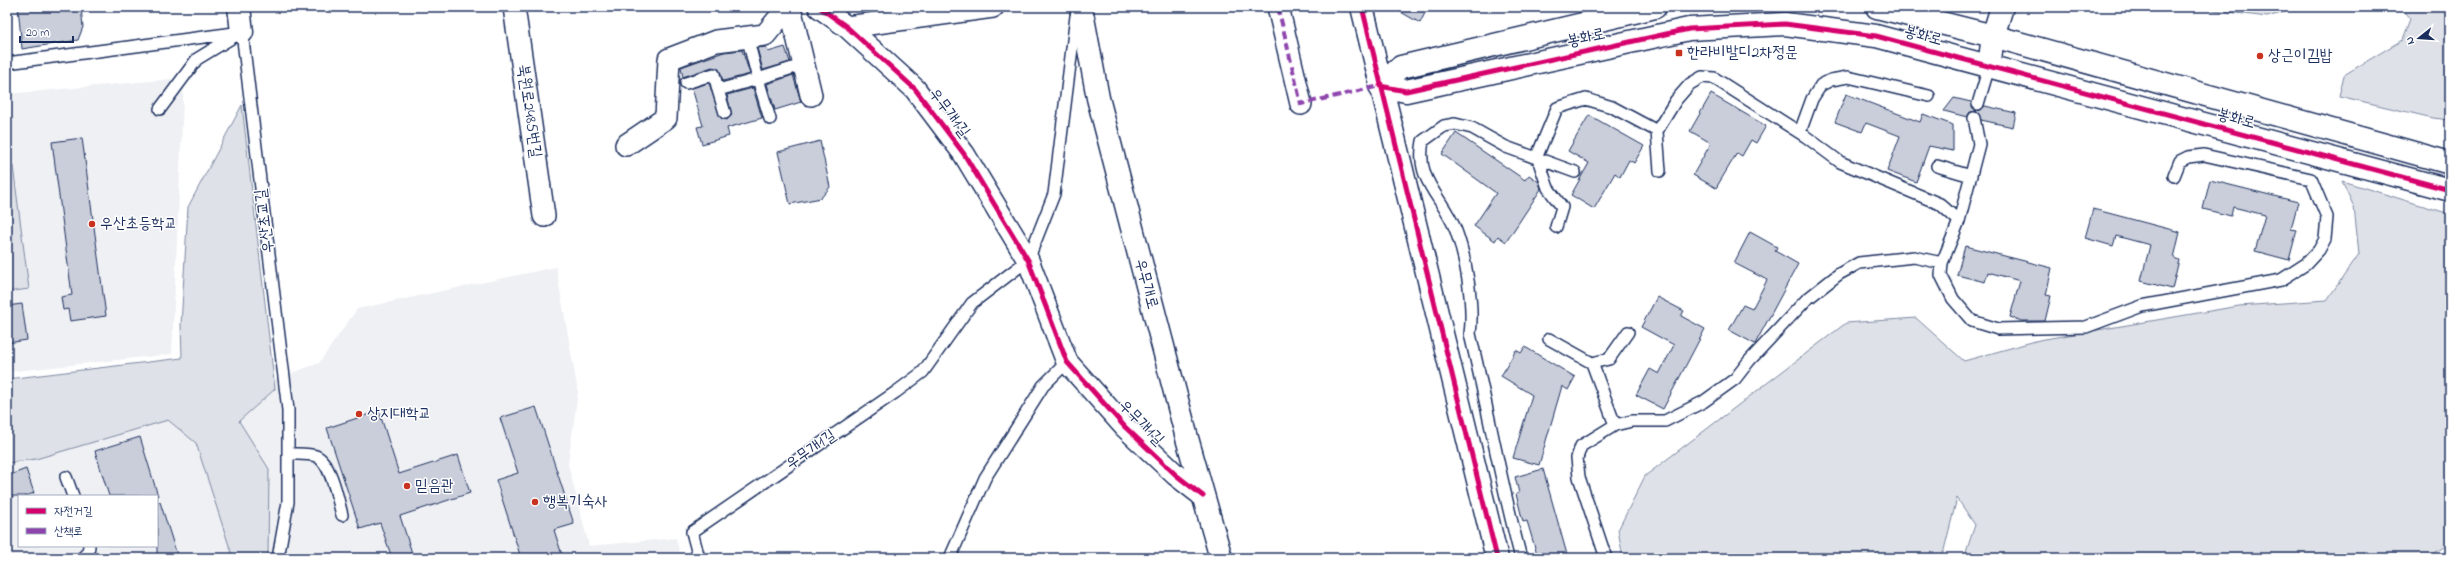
<svg xmlns="http://www.w3.org/2000/svg" width="2457" height="565" viewBox="0 0 2457 565" font-family="'Indie Flower','Poor Story',sans-serif">
	<style>
		.built { fill: #eff0f4; fill-rule: evenodd }
		.green { fill: #dee1e7; stroke: #7c88a2 }
		.building { fill: #caceda; stroke: #1b2f5e }
		.lines { fill: none; stroke-linecap: round; stroke-linejoin: round }
		.lane-casing { stroke: #1b2f5e; stroke-width: 14 }
		.street-casing { stroke: #1b2f5e; stroke-width: 24 }
		.secondary-casing { stroke: #1b2f5e; stroke-width: 25 }
		.lane { stroke: #fff; stroke-width: 11 }
		.street { stroke: #fff; stroke-width: 21 }
		.secondary { stroke: #fff; stroke-width: 22 }
		.quiet { stroke: #8e44ad; stroke-width: 4; stroke-dasharray: 8 4; stroke-linecap: butt }
		.cycleway-casing { stroke: #fff; stroke-width: 8 }
		.cycleway { stroke: #d6006c; stroke-width: 5 }
		.poi-dot { fill: #c8321e; stroke: #fff; stroke-width: 1.5 }
		.labels { text-anchor: middle; dominant-baseline: central; stroke-width: 3; stroke-linejoin: round; paint-order: stroke }
		.street-label { font-size: 16px; fill: #1b2f5e; stroke: #fff }
		.poi-label { font-size: 16px; fill: #1b2f5e; stroke: #fff; text-anchor: start }
	</style>
	<rect width="100%" height="100%" fill="#fff"/>
	<filter id="ink" filterUnits="userSpaceOnUse"><feTurbulence type="fractalNoise" baseFrequency=".025" numOctaves="2"/><feDisplacementMap in="SourceGraphic" scale="8" xChannelSelector="R" yChannelSelector="G"/><feConvolveMatrix kernelMatrix="1 2 1 2 8 2 1 2 1" color-interpolation-filters="sRGB"/></filter>
	<g filter="url(#ink)">
		<path class="built" d="M184,78L172,354L7,372V94Z
			M556,267L578,392L568,464L589,546L676,538L681,558H7V446L193,410L319,363L357,309ZM19,496H157V546H19Z"/>
		<path class="green" d="M2190,7H2303L2267,17Z
			M2400,7H2450V120L2433,118L2339,96L2344,75L2402,40L2410,19Z
			M242,105L275,389L239,421L269,469L268,557L233,558L196,443L168,420L36,459L7,463V379L182,358L181,325L188,207Z
			M13,166L29,289L7,292V167Z
			M2342,181L2450,214V543L2427,558H1964L1975,525L1957,498L1944,550L1938,558H1623L1618,530L1645,476L1846,323L1916,318L1964,361L2039,340L2239,306L2327,300L2359,254L2354,207Z"/>
		<path class="building" d="M18,7H81L83,27L78,40L22,49Z
			M1392,7H1428L1420,23Z
			M766,47L768,52L785,47L790,62L763,70L757,48Z
			M742,50L750,74L723,81L719,69L712,67L683,77L681,67L724,52Z
			M793,75L801,102L775,110L767,84Z
			M709,83L721,118L727,120L732,115L727,95L753,88L762,118L727,128L729,136L702,144L697,127L703,126L692,88Z
			M1711,94L1766,126L1756,143L1751,140L1742,156L1737,153L1716,188L1693,175L1711,143L1690,131Z
			M1846,94L1920,122L1923,114L1953,125V151L1929,146L1916,182L1887,171L1900,136L1866,123L1862,132L1835,122Z
			M1954,98L1971,102L1973,108L1976,111L1982,109L1985,106L2016,113L2013,127L1981,120L1976,111L1970,112L1967,117L1944,111Z
			M1589,115L1644,146L1634,163L1629,160L1620,177L1615,173L1594,209L1571,195L1589,163L1568,151Z
			M1456,133L1525,180L1529,175L1539,182L1541,189L1506,242L1498,236L1495,241L1474,226L1496,193L1442,154Z
			M82,138L106,316L70,321L68,309L63,310L61,297L72,295L52,142Z
			M820,141L830,187L821,198L790,204L778,152Z
			M2210,180L2298,202L2291,229L2297,230L2289,260L2255,251L2265,215L2233,207L2231,216L2203,209Z
			M2093,209L2180,232L2174,258L2179,260L2172,289L2141,281L2150,245L2116,236L2113,246L2085,238Z
			M1750,232L1777,247L1775,251L1798,264L1755,344L1729,330L1743,305L1752,309L1767,280L1734,263Z
			M1965,246L2052,268L2046,295L2051,296L2045,321H2022L2010,317L2020,281L1988,272L1985,282L1957,275Z
			M1657,297L1684,311L1681,316L1705,329L1663,409L1636,395L1650,369L1659,374L1674,345L1641,327Z
			M22,304L27,340L7,343V306Z
			M1525,347L1575,377L1568,390L1562,386L1539,465L1513,458L1532,395L1501,376L1516,350L1521,353Z
			M536,407L574,524L554,530L563,558H521L496,480L518,473L500,418Z
			M379,411L399,474L458,455L470,493L400,516L412,553L409,554L410,558H392L380,523L360,529L327,428Z
			M140,437L158,496H109L95,451Z
			M26,469L34,493L26,496H7V476Z
			M1543,469L1568,558H1538L1527,521L1523,522L1516,494L1519,493L1515,477Z
			M157,502H160L178,558H157Z"/>
		<g class="lines">
			<g class="lane-casing">
				<path id="lane" d="M242,32L288,410V502L278,558
					M7,63L242,32
					M686,83L714,74L718,90
					M1978,104L1989,67
					M160,109L197,59L238,34
					M725,113L718,90L758,79L749,44
					M1974,118L1979,144L1959,221L1942,263L1941,275L1953,299L1972,321L1998,329L2086,327L2142,306L2281,280L2306,264L2319,250L2325,239L2327,217L2311,179L2204,155L2188,157L2180,161L2174,176
					M770,119L758,79L802,65
					M1657,131L1660,171
					M1800,132L1812,99L1821,85L1831,80L1848,77L1929,96
					M1937,166L1971,176
					M1556,227L1562,207L1548,188L1537,156L1557,108L1586,99L1612,107L1657,131L1676,100L1690,84L1702,77L1714,78L1805,136L1840,162L1940,204L1959,221
					M1549,339L1592,363L1615,425
					M1592,363L1609,359L1628,332
					M288,454C297,454 309,453 316,456C331,462 338,500 342,515
					M66,477L73,496
					M82,558L88,552L89,546
					M699,558L692,532L896,392L923,372L972,303L1028,260L1054,194L1076,16
					M950,558L985,478L1043,386L1067,362
					M1521,558C1501,484 1488,408 1470,334C1474,305 1466,258 1456,231C1443,196 1415,182 1423,141L1444,126L1455,124L1472,128L1506,147L1575,172
					M1606,558L1579,477L1577,458L1581,446L1615,425L1632,421H1665L1703,402L1735,379L1749,361L1806,300L1839,274L1859,263L1914,257L1942,263"/>
			</g>
			<g class="street-casing">
				<path id="street" d="M514,7L544,216
					M790,7L811,95
					M819,7L847,27L915,89L964,154L1028,260L1067,362L1125,427L1176,475L1203,496
					M1278,7L1301,104
					M847,27L993,7
					M626,145L666,118L669,59L716,41L765,35L788,7"/>
			</g>
			<g class="secondary-casing">
				<path id="secondary" d="M239,7L242,32
					M1081,7L1098,98L1187,438L1221,558
					M1362,7L1497,558
					M1877,7L1993,36L2450,163
					M1989,67L1993,36L2002,7
					M1380,86L1406,91L1689,29L1785,24L1876,36L2450,190
					M1380,86L1401,67L1655,7"/>
			</g>
			<use href="#lane" class="lane"/>
			<use href="#street" class="street"/>
			<use href="#secondary" class="secondary"/>
			<path class="quiet" d="M1278,7L1301,104L1380,86"/>
			<g class="cycleway-casing">
				<path id="cycleway" d="M819,7L847,27L915,89L964,154L1028,260L1067,362L1125,427L1176,475L1203,496
					M1362,7L1497,558
					M1380,86L1406,91L1689,29L1785,24L1876,36L2450,190"/>
			</g>
			<use href="#cycleway" class="cycleway"/>
		</g>
	</g>
	<g class="poi-dot">
		<rect x="1675" y="49" width="8" height="8" rx="2"/>
		<circle cx="2260" cy="56" r="4"/>
		<circle cx="92" cy="224" r="4"/>
		<circle cx="359" cy="414" r="4"/>
		<circle cx="407" cy="486" r="4"/>
		<circle cx="535" cy="502" r="4"/>
	</g>
	<g class="labels">
		<g class="street-label">
			<text transform="translate(1923 36) rotate(15)">봉화로</text>
			<text transform="translate(1586 38) rotate(-12)">봉화로</text>
			<text transform="translate(529 111) rotate(82)">북원로2485번길</text>
			<text transform="translate(949 113) rotate(53)">우무개1길</text>
			<text transform="translate(2236 119) rotate(15)">봉화로</text>
			<text transform="translate(265 221) rotate(-97)">우산초교길</text>
			<text transform="translate(1146 284) rotate(75)">우무개로</text>
			<text transform="translate(1141 423) rotate(45)">우무개1길</text>
			<text transform="translate(811 450) rotate(-35)">우무개1길</text>
		</g>
		<g class="poi-label">
			<text x="1687" y="53">한라비발디2차정문</text>
			<text x="2268" y="56">상근이김밥</text>
			<text x="100" y="224">우산초등학교</text>
			<text x="367" y="414">상지대학교</text>
			<text x="415" y="486">믿음관</text>
			<text x="543" y="502">행복기숙사</text>
		</g>
	</g>
	<rect width="2457" height="565" fill="none" stroke="#fff" stroke-width="24"/>
	<rect x="12" y="12" width="2433" height="541" fill="none" stroke="#1b2f5e" stroke-width="1.5" filter="url(#ink)"/>
	<rect x="18" y="495" width="140" height="52" fill="#ffffff" stroke="#a4acbf"/>
	<rect x="26" y="508" width="20" height="6" fill="#d6006c" stroke="#a4acbf"/>
	<text x="54" y="515" font-size="12" fill="#1b2f5e">자전거길</text>
	<rect x="26" y="528" width="20" height="6" fill="#8e44ad" stroke="#a4acbf"/>
	<text x="54" y="535" font-size="12" fill="#1b2f5e">산책로</text>
	<g transform="translate(2419 38) rotate(253)" stroke="#ffffff" stroke-width="3" paint-order="stroke">
	<path d="M0-3L7 15L0 10L-7 15Z" fill="#1b2f5e"/>
	<text y="-6" font-size="11" font-weight="bold" text-anchor="middle" fill="#1b2f5e">N</text>
	</g>
	<path d="M20 36v6h53v-6" fill="none" stroke="#1b2f5e" stroke-width="2"/>
	<text x="26" y="36" font-size="12" fill="#1b2f5e" stroke="#ffffff" stroke-width="3" paint-order="stroke">20 m</text>
</svg>
